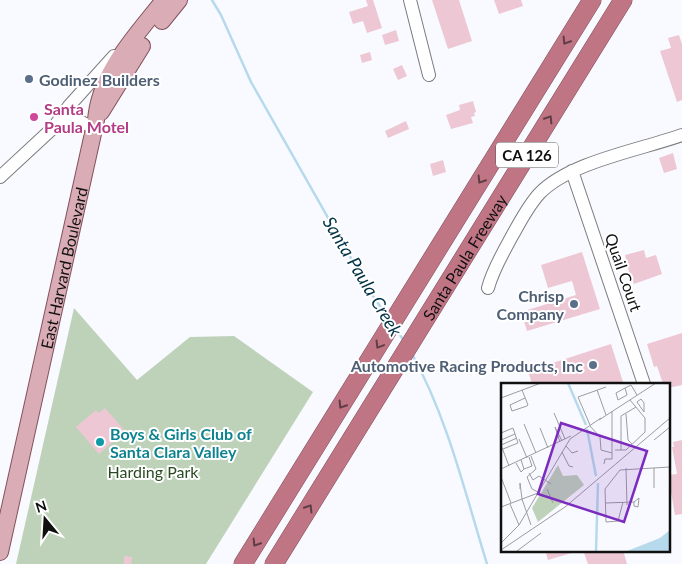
<svg xmlns="http://www.w3.org/2000/svg" width="682" height="564" viewBox="0 0 682 564" font-family="Lato,sans-serif">
	<style>
		.green { fill: #bed2b9 }
		.lines { fill: none; stroke-linecap: round; stroke-linejoin: round }
		.stream { stroke: #b6daec; stroke-width: 2.5 }
		.building { fill: #edc7d3 }
		.minor-casing { stroke: #7b7c7f; stroke-width: 14 }
		.major-casing { stroke: #82525c; stroke-width: 18 }
		.highway-casing { stroke: #82525c; stroke-width: 19 }
		.minor { stroke: #fff; stroke-width: 12 }
		.major { stroke: #d9acb6; stroke-width: 16 }
		.highway { stroke: #c07585; stroke-width: 18 }
		.oneway { stroke: #5f3d45 }
		.service-dot { fill: #5c6f8a; stroke: #fff; stroke-width: 2 }
		.hotel-dot { fill: #d1479c; stroke: #fff; stroke-width: 2 }
		.culture-dot { fill: #0f9aa8; stroke: #fff; stroke-width: 2 }
		.labels { text-anchor: middle; dominant-baseline: central; stroke-width: 4; stroke-linejoin: round; paint-order: stroke }
		.shield { fill: #fff; stroke: #585858; stroke-width: 1 }
		.shield-label { font-size: 15px; font-weight: bold; fill: #101011 }
		.service-label { font-size: 16px; font-weight: bold; fill: #4e5e75; stroke: #fff; text-anchor: end }
		.hotel-label { font-size: 16px; font-weight: bold; fill: #b23c85; stroke: #fff; text-anchor: start }
		.street-label { font-size: 16px; fill: #101011; stroke: #fff }
		.culture-label { font-size: 16px; font-weight: bold; fill: #0d838f; stroke: #fff; text-anchor: start }
		.park-label { font-size: 16px; fill: #294920; stroke: #fff }
		.water-label { font-size: 18px; font-style: italic; fill: #003246; stroke: #fff }
		.inset-river { fill: none; stroke: #b6daec; stroke-width: 2.5 }
		.inset-road { fill: none; stroke: #9c9ca0; stroke-width: 1 }
		.view { fill: #7b2cbf; fill-opacity: 0.15; stroke: #7b2cbf; stroke-width: 2.5 }
		.inset-edge { fill: none; stroke: #101011; stroke-width: 2.5 }
	</style>
	<rect width="100%" height="100%" fill="#f9faff"/>
	<path class="green" d="M74,308L137,380L190,337L234,336L313,392L206,564H16Z"/>
	<g class="lines">
		<path class="stream" d="M212,0L221,15L251,82L369,290L388,318
			M396,329L404,341
			M412,354C448,419 465,493 487,564"/>
	</g>
	<path class="building" d="M366,0H373L382,28L367,33L363,21L353,24L349,12L368,6Z
		M432,0H459L472,41L448,49Z
		M494,0H521L523,6L499,14Z
		M396,30L399,41L385,45L382,35Z
		M679,35L682,44V100L677,102L660,51L671,48L668,38Z
		M370,52L372,60L362,63L360,55Z
		M402,65L407,76L398,80L393,69Z
		M473,101L476,112L474,113L475,116L471,117L473,123L451,129L446,115L460,110L459,105Z
		M406,121L409,129L388,138L385,131Z
		M673,153L677,169L664,173L659,158Z
		M443,160L446,172L433,176L430,164Z
		M644,250L646,258L656,255L662,274L634,284L631,276H630L625,255Z
		M582,252L600,309L527,331L521,312L576,295L572,281L548,288L541,265Z
		M682,333V385L668,388V384H663L657,366L654,367L647,344Z
		M611,344L623,382L615,384H532L528,371Z
		M105,408L125,431L99,454L76,427L96,410L99,413Z
		M682,440V514L675,515L668,475L677,474L672,447H674L673,442Z
		M545,550H574L575,552L548,560Z
		M583,550H623L627,564H588Z
		M124,556L132,557L131,564H124Z"/>
	<g class="lines">
		<g class="minor-casing">
			<path id="minor" d="M410,0L429,75
				M54,127C68,118 79,119 93,128
				M572,171L644,384
				M0,177L54,127L69,106L114,56
				M488,288C493,269 503,253 512,236C520,222 528,206 539,194C569,162 640,150 682,135"/>
		</g>
		<g class="major-casing">
			<g id="major">
				<path d="M162,21L179,0"/>
				<path d="M101,112L142,46"/>
				<path id="s1" d="M0,552L96,120C100,72 136,36 164,0"/>
			</g>
		</g>
		<g class="highway-casing">
			<g id="highway">
				<path d="M243,564L592,0"/>
				<path id="s2" d="M274,564L623,0"/>
			</g>
		</g>
		<use href="#minor" class="minor"/>
		<use href="#major" class="major"/>
		<use href="#highway" class="highway"/>
	</g>
	<defs><path id="oneway-chevron" d="M-2-3.5L2.5 0L-2 3.5" fill="none" stroke-width="1.6" stroke-linecap="round" stroke-linejoin="round" transform="scale(1.25)"/></defs>
	<g class="oneway">
		<use href="#oneway-chevron" transform="translate(566 41) rotate(122)"/>
		<use href="#oneway-chevron" transform="translate(549 119) rotate(-58)"/>
		<use href="#oneway-chevron" transform="translate(481 180) rotate(122)"/>
		<use href="#oneway-chevron" transform="translate(379 345) rotate(121)"/>
		<use href="#oneway-chevron" transform="translate(342 405) rotate(122)"/>
		<use href="#oneway-chevron" transform="translate(309 508) rotate(-58)"/>
		<use href="#oneway-chevron" transform="translate(256 543) rotate(122)"/>
	</g>
	<g class="service-dot">
		<circle cx="29" cy="79" r="5"/>
		<circle cx="574" cy="304" r="5"/>
		<circle cx="593" cy="365" r="5"/>
	</g>
	<circle class="hotel-dot" cx="34" cy="117" r="5"/>
	<circle class="culture-dot" cx="100" cy="442" r="5"/>
	<g class="labels">
		<rect class="shield" x="496" y="142.5" width="62" height="25" rx="4"/>
		<g class="shield-label">
			<text x="527" y="155">CA 126</text>
		</g>
		<g class="service-label">
			<text x="39" y="79" text-anchor="start">Godinez Builders</text>
			<text x="564" y="295">Chrisp<tspan x="564" dy="18">Company</tspan></text>
			<text x="583" y="365">Automotive Racing Products, Inc</text>
		</g>
		<g class="hotel-label">
			<text x="44" y="108">Santa<tspan x="44" dy="18">Paula Motel</tspan></text>
		</g>
		<g class="street-label">
			<text stroke="none"><textPath href="#s2" startOffset="361">Santa Paula Freeway</textPath></text>
			<text stroke="none"><textPath href="#s1" startOffset="291">East Harvard Boulevard</textPath></text>
			<text transform="translate(624 272) rotate(71)">Quail Court</text>
		</g>
		<g class="culture-label">
			<text x="110" y="433">Boys &amp; Girls Club of<tspan x="110" dy="18">Santa Clara Valley</tspan></text>
		</g>
		<g class="park-label">
			<text x="153" y="471">Harding Park</text>
		</g>
		<g class="water-label">
			<text transform="translate(363 276) rotate(59)">Santa Paula Creek</text>
		</g>
	</g>
	<g transform="translate(501 383)">
		<rect width="169" height="169" fill="#f9faff"/>
		<path d="M57,82L62,93L76,92L83,102L37,139L31,125Z" fill="#bed2b9"/>
		<path d="M169,147V168H126L159,155Z" fill="#b6daec"/>
		<path class="inset-river" d="M67,0L85,42M86,46L95,93M95,168L97,100"/>
		<path class="inset-road" d="M124,5L126,12L117,17L115,10L124,5L130,2L136,12M21,7L27,22L26,23L11,28L9,22L24,15M96,7L105,32M0,15L40,0M140,16L143,20V29L136,19ZM53,30L64,56M125,31L127,57L131,61M98,37L155,0M23,41L35,70M89,42L77,14L105,4M89,43L99,54L100,67L111,70M39,45L47,65M0,50L12,45L17,60L2,66M18,56L26,75M0,57L14,51M153,57L169,44M59,59L54,44L61,58M0,62L8,83M0,62L16,55M65,63L71,70L77,68M114,67H125L144,49V35L129,17M120,67V33L135,24M61,69L68,83L72,84M30,73L35,86L26,94L31,106L37,109M15,80L20,89L23,86L20,77M103,81L104,76H111V28M125,85L126,122M0,86L70,53M23,86L31,83L28,74M28,90L32,97L38,93L50,101M0,94L10,120M153,105V85M19,106V100L21,116M46,106L52,120M21,116L30,142M122,119L117,138L105,139L104,106L119,87L169,84M104,120L133,119V123L137,124L138,115L133,119M9,121L18,142M0,124L37,110M0,160L18,142L69,56L100,35M0,167L64,124L169,35M16,168L40,150"/>
		<path class="view" d="M60,40L146,68L123,139L37,111Z"/>
		<rect width="169" height="169" class="inset-edge"/>
	</g>
	<g transform="translate(45 519) rotate(342)" stroke="#ffffff" stroke-width="4" paint-order="stroke">
	<path d="M0-4L9 19L0 12L-9 19Z" fill="#101011"/>
	<text y="-8" font-size="14" font-weight="bold" text-anchor="middle" fill="#101011">N</text>
	</g>
</svg>
